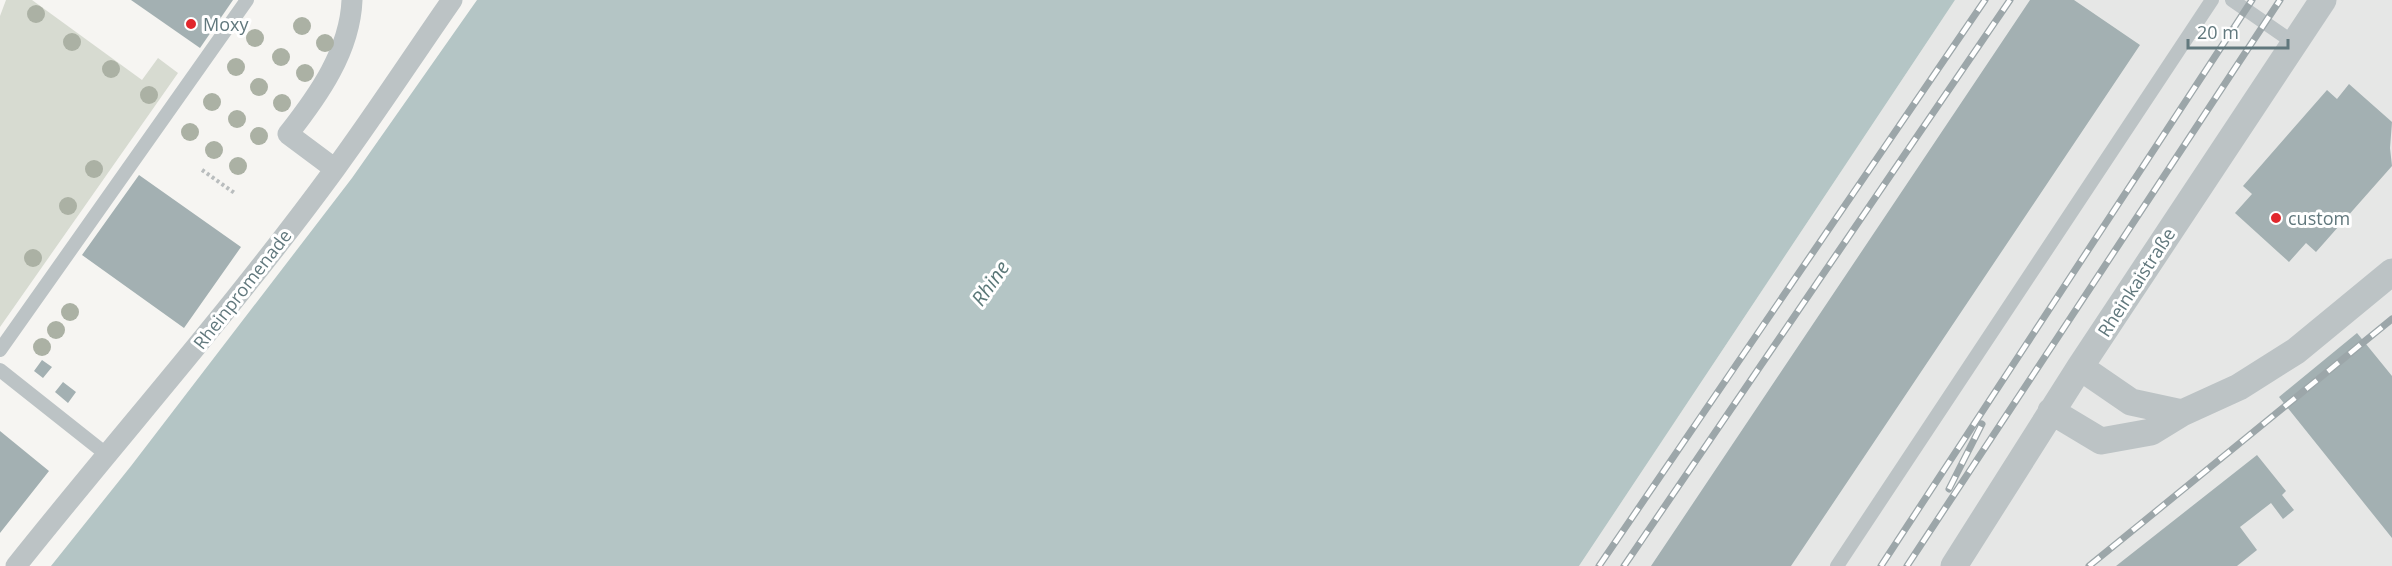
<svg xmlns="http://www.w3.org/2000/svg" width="2392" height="566" viewBox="0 0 2392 566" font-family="'Open Sans',sans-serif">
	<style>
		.built { fill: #e6e7e6 }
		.green { fill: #d7dbd1 }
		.water { fill: #b4c5c5 }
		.building { fill: #a3b0b2 }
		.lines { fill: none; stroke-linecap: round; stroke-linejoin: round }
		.path { stroke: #b9bdbe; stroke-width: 4; stroke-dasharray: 3 3; stroke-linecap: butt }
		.service { stroke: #bcc3c5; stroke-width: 14 }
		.pedestrian { stroke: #bcc3c5; stroke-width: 21 }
		.minor { stroke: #bcc3c5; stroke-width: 27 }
		.rail-casing { stroke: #9ca6a9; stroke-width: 7 }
		.rail { stroke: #fff; stroke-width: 4.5; stroke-dasharray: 14; stroke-linecap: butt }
		.tree { fill: #abb1a4 }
		.poi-dot { fill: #e1272c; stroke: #fff; stroke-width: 2 }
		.labels { text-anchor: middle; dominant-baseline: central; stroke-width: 6; stroke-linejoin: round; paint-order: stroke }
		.poi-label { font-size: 18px; fill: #61787d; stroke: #fff; text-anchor: start }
		.street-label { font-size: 18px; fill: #61787d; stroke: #fff }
		.water-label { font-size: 20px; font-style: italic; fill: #5b7878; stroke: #fff }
	</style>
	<rect width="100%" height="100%" fill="#f6f5f2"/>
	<path class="built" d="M1955,0H2392V566H1579Z"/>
	<path class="green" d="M6,0H32L142,80L158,58L178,73L0,327V16Z"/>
	<path class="water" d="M477,0H1955L1579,566H51L131,466L352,178Z"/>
	<path class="building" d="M131,0H233L200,48Z
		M2030,0H2074L2140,45L1791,566H1651Z
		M2349,84L2392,122L2390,148L2392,166L2316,252L2306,243L2289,262L2235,213L2252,194L2243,186L2327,90L2337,99Z
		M139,175L241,247L184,328L82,255Z
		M2357,333L2392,376V538L2279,397Z
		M42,360L52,367L43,378L34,371Z
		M63,382L76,392L68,403L55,392Z
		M0,431L49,471L0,533Z
		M2257,455L2286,491L2282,495L2294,510L2283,519L2271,503L2240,527L2257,550L2237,566H2116Z"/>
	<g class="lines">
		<path class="path" d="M202,170L236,194"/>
		<path class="service" d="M2232,0L2294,43
			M0,350L247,0
			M0,370L106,454
			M1837,566L2212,0"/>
		<path class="pedestrian" d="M335,169L288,134C318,96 350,51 352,0
			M16,566C122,433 235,306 335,169C376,113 413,56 452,0"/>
		<path class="minor" d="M2080,367L2131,402L2182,413
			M2051,411L2101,441L2151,432L2182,413L2239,387L2296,351L2392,272
			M1954,566L2080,367L2323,0"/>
		<g class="rail-casing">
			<path id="rail" d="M1949,489L1982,424
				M1599,566L1985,0
				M1624,566L2010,0
				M1881,566L2252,0
				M1907,566L2280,0
				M2089,566L2392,319"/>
		</g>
		<use href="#rail" class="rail"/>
	</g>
	<g class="tree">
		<circle cx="36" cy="14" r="9"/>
		<circle cx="302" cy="26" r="9"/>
		<circle cx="255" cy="38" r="9"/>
		<circle cx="72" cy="42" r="9"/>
		<circle cx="325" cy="43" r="9"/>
		<circle cx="281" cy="57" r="9"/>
		<circle cx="236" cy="67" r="9"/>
		<circle cx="111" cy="69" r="9"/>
		<circle cx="305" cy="73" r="9"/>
		<circle cx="259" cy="87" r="9"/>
		<circle cx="149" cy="95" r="9"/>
		<circle cx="212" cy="102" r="9"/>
		<circle cx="282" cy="103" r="9"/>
		<circle cx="237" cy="119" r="9"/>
		<circle cx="190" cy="132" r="9"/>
		<circle cx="259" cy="136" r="9"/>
		<circle cx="214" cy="150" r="9"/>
		<circle cx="238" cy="166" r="9"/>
		<circle cx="94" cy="169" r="9"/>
		<circle cx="68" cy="206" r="9"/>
		<circle cx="33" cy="258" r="9"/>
		<circle cx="70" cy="312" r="9"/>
		<circle cx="56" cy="330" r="9"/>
		<circle cx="42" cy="347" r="9"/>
	</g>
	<g class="poi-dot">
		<circle cx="191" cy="24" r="6"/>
		<circle cx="2276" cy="218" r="6"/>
	</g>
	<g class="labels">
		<g class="poi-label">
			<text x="203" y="24">Moxy</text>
			<text x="2288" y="218">custom</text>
		</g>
		<g class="street-label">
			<text transform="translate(2136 282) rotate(-57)">Rheinkaistraße</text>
			<text transform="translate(242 289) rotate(-52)">Rheinpromenade</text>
		</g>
		<g class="water-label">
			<text transform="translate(990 283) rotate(-55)">Rhine</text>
		</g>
	</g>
	<path d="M2188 39v9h100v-9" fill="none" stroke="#61787d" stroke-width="3"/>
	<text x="2197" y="39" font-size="18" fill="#61787d" stroke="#ffffff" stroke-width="4.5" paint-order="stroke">20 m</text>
</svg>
